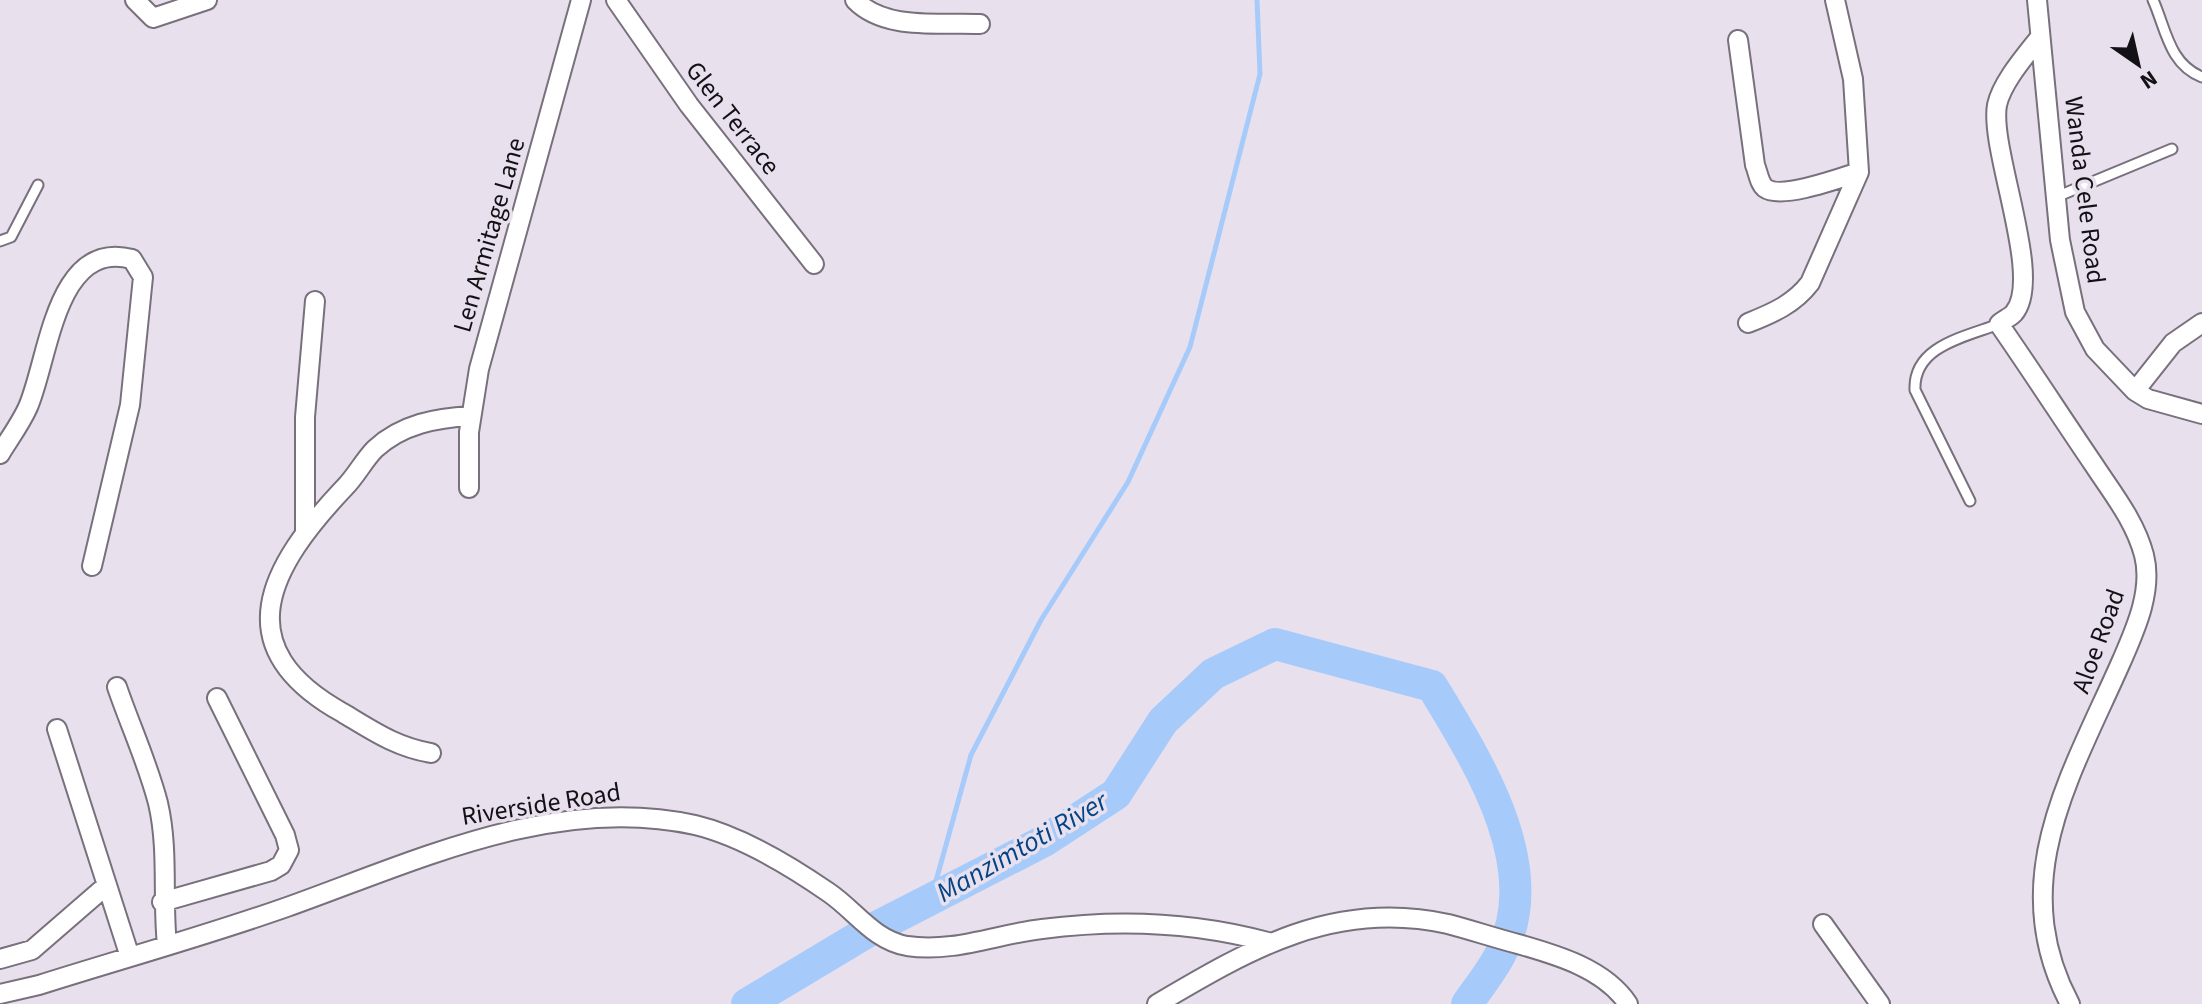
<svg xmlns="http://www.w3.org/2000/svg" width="2202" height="1004" viewBox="0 0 2202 1004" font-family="'Source Sans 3',sans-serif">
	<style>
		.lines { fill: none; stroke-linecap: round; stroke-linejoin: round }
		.stream { stroke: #a6cbfa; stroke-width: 5 }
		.river { stroke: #a6cbfa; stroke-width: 32 }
		.service-casing { stroke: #78707c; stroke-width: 13 }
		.minor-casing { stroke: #78707c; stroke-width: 22 }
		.service { stroke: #fff; stroke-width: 9 }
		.minor { stroke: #fff; stroke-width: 18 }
		.labels { text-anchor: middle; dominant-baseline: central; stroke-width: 7; stroke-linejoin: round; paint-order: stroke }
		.street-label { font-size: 26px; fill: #131115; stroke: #e9e0ee }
		.water-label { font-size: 28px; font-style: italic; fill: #034487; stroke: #e9e0ee }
	</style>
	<rect width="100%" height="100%" fill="#e9e0ee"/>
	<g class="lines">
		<path class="stream" d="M931,899L971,755L1041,620L1128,482L1190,347L1260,74L1257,0"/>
		<path class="river" d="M747,1004L867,932L1044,841L1116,794L1163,721L1213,674L1275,644L1432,686C1476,759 1546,866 1501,953C1492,971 1478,988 1467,1004"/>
		<g class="service-casing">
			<path id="service" d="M2153,0C2166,29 2169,64 2202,77
				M2056,197L2172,149
				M0,241L11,237L38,185
				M1970,501L1915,390C1913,346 1965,337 1999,324"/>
		</g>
		<g class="minor-casing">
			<path id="minor" d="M135,0L153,18L207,0
				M616,0L689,105L814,264
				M855,0C885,31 940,22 980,24
				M2037,0L2060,240L2075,312L2095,349L2135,391L2148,399L2202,414
				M2040,37C2026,55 2002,82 1997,105C1989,150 2044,278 2014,313C2011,317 2003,320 1999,324C2031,370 2062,418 2094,465C2113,494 2135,521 2144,555C2153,590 2136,628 2122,660C2072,774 2004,880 2070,1004
				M1738,40L1755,165C1758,172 1759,183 1765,188C1781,200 1840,178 1859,172
				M1748,323C1773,313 1794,304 1810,283L1859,172L1853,79L1835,0
				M2135,391L2173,343L2202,323
				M0,454C9,439 21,423 28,407C49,359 55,239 132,259L143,277L130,405L92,566
				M469,488V432L479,369L581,0
				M305,530V417L315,301
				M117,687C130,725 148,764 158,803C169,850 162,898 167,945
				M57,729L130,957
				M431,753C396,747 373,731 343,713C224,647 269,567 345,487C356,476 364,460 375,449C402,424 436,418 471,416
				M162,902L271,871L281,865L289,850L285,835L217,698
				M1823,924L1880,1004
				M0,959L32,950L107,885
				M0,994L39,985C121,959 205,936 287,907C416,861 555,794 695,825C741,836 789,865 828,892C855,910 873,940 907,946C954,953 997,934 1042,929C1118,919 1194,922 1268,942
				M1157,1004C1250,949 1335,899 1448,924C1471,930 1495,938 1518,944C1557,955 1605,969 1628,1004"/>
		</g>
		<use href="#service" class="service"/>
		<use href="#minor" class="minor"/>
	</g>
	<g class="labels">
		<g class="street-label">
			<text transform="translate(733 118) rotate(52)">Glen Terrace</text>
			<text transform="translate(2085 190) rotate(83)">Wanda Cele Road</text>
			<text transform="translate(489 235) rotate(-74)">Len Armitage Lane</text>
			<text transform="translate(2098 641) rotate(-70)">Aloe Road</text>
			<text transform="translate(541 804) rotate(-9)">Riverside Road</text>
		</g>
		<g class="water-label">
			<text transform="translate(1022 847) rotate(-30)">Manzimtoti River</text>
		</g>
	</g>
	<g transform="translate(2138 64) rotate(146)" stroke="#e9e0ee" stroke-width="6" paint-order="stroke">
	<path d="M0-6L14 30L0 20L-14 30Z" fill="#131115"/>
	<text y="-12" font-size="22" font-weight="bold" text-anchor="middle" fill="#131115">N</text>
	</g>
</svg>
